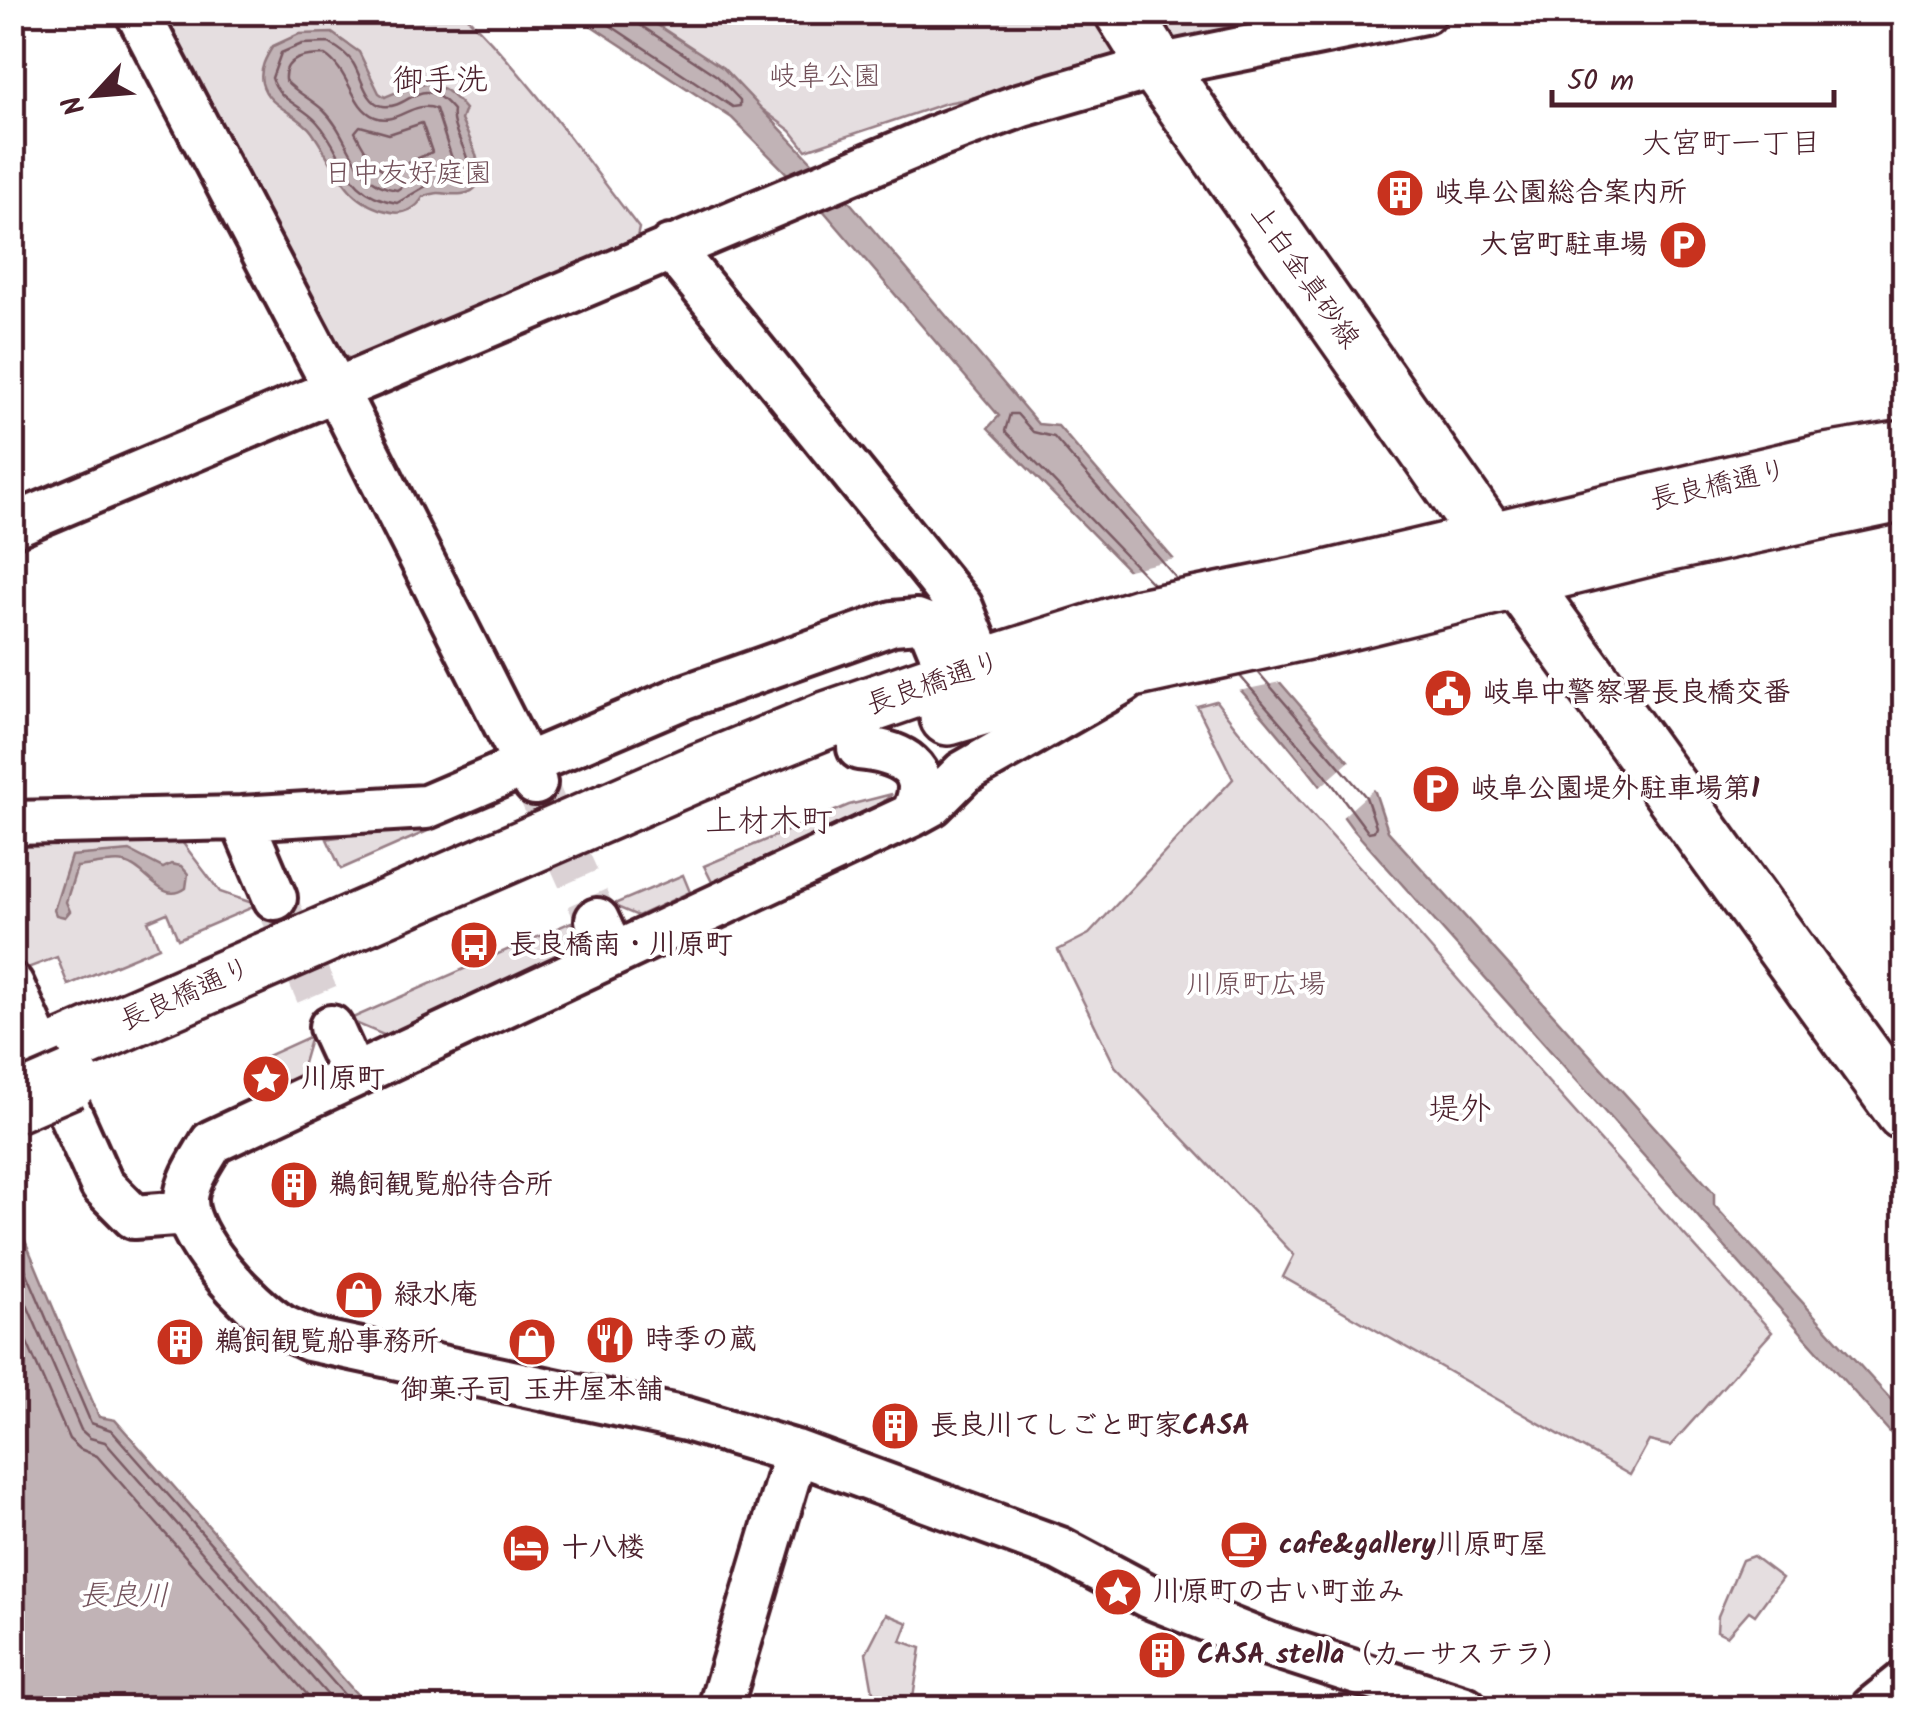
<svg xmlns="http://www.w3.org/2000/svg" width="1917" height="1721" viewBox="0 0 1917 1721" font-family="Kalam,'Klee One',sans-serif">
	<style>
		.green { fill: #e5dee0; stroke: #987e86; stroke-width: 2.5 }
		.water { fill: #c1b3b6; stroke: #91787e; stroke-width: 2.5 }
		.pier { fill: #fff }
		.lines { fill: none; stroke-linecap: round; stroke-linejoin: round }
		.shore { stroke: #7a5a63; stroke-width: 2.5 }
		.street-tunnel { stroke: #dbd2d5; stroke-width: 42; stroke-dasharray: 42 21; stroke-linecap: butt }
		.street-casing { stroke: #4a1f2b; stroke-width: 50 }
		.secondary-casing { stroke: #4a1f2b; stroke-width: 62 }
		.highway-casing { stroke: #4a1f2b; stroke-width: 62 }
		.street { stroke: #fff; stroke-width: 42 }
		.secondary { stroke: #fff; stroke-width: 55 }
		.highway { stroke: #fff; stroke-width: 55 }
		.highway-bridge-casing { stroke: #4a1f2b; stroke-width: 62; stroke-linecap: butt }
		.highway-bridge { stroke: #fff; stroke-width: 55 }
		.labels { text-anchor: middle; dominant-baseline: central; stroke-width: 8; stroke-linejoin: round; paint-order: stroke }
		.park-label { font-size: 28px; fill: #714f58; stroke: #fff }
		.poi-label { font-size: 28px; font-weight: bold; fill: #4a1f2b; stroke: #fff; text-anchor: start }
		.street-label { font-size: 28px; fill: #4a1f2b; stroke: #fff }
		.neighbourhood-label { font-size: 30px; fill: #4a1f2b; stroke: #fff }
		.water-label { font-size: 30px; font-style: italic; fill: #74535c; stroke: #fff }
		.quarter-label { font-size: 32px; fill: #4a1f2b; stroke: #fff }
	</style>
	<rect width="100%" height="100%" fill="#fff"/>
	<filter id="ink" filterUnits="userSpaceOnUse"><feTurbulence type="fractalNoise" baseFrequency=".01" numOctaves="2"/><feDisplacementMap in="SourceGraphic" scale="20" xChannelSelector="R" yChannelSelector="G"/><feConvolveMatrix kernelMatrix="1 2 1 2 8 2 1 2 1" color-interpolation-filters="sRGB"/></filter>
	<g filter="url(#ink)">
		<path class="green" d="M156,13H463C529,77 582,155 639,228L637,237L356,361L329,350Z
			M635,13H1411L946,103L806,150L791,131Z
			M1216,701C1265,768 1326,827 1380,890C1509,1039 1640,1186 1772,1332L1670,1446L1649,1441L1630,1475L1283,1277L1294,1255L1115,1066L1058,950L1089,934L1233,779L1197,706Z
			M892,794L881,804L712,882L704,866L849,805Z
			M448,822L341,869L327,839L331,838Z
			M13,838H179L220,892L258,905L178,939L167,913L148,921L159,947L68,985L57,957L25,969L13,943Z
			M683,875L690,892L638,916L612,905Z
			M571,922L573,926L563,953L386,1036L348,1020Z
			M311,1036L298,1080L260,1098L245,1066Z
			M1753,1556L1782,1578L1755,1615L1749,1611L1727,1636L1717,1631L1718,1616L1742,1560Z
			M886,1614L908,1623L901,1641L921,1648L912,1704L873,1692L866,1653Z"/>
		<path class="water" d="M572,13H639L723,68L847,199L1038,424L1058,426L1375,792L1388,831L1714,1193V1205L1904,1414V1448L1352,828C1247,682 1113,556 988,428L999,416L822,209L732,118Z
			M332,33L359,52L379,93L385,97C423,81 435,74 465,109L461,120C469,137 498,190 462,194C445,196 441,189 423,197C417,208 405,215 391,212C345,204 336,166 312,132C299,113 268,108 262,83C259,69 266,57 273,46L299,34Z
			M130,851L163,868L171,864L181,866L188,874L186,888C162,906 148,869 125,863C112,860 90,866 77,867L66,902L70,911L65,917L56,915L54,910L71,856Z
			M13,1212L99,1417L115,1420L369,1708H13Z"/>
		<path class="pier" d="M1179,558L1285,681L1234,692L1120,572Z
			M1351,760L1376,787L1339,820L1318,789Z"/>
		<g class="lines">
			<path class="shore" d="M590,12L733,107L740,106V100L717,76L640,25L635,12
				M329,43C338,48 348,54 353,63C361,75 366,104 383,106C411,110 420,70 453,110C449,135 479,159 465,182H433L397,203C342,194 347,155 317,122C302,105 279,101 272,78L281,53L302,44Z
				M325,55C350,71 351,107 375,117C397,126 413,99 436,109L455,168C431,170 417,175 397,190C351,184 352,137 323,110C311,99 297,93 285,80C283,57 307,55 325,55Z
				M422,123L432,152L405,164L392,174C373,168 364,149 355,132L360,126L389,134Z
				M1153,584L1005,431L1010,414H1017L1033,432L1054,437L1177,579
				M1240,676L1324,773L1368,832L1374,831L1376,826L1366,797L1258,672
				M12,1238L91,1423L111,1430L356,1708
				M12,1270L81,1430L90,1438L105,1442L339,1708
				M12,1308L69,1439L80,1449L97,1456L319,1708"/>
			<path class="street-tunnel" d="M535,783L597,920
				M275,898L331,1027"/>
			<g class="street-casing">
				<path id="street" d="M137,12L336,390L535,783
					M670,247L961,607L985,666
					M12,526L941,135L1022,105L1157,66L1424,12
					M1124,681L963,773L932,804L912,815L212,1142C202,1160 188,1178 186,1198C184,1238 249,1306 281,1326C290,1331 300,1334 309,1339L686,1419L796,1452L1060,1549L1148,1596L1268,1644L1465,1708
					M859,748C899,752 937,767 912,815
					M241,818L275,898
					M12,823L241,818L426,807L684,697L893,623L917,621L930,626L951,677
					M597,920L612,952
					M12,985L102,1185L134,1217L187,1213
					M331,1027L353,1075
					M720,1708L796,1452
					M1873,1708L1904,1683"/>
			</g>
			<g class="secondary-casing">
				<path id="secondary" d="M1123,12L1157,66L1517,578L1904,1112"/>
			</g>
			<g class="highway-casing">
				<path id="highway" d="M948,717L1050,687L1340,624L1660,545L1904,493
					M60,1050L692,775L829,719L951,677L1140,617L1314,582L1820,463L1904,449"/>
			</g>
			<use href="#street" class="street"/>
			<use href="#secondary" class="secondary"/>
			<use href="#highway" class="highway"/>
			<g class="highway-bridge-casing">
				<path id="highway-bridge" d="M12,1105L72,1079"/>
			</g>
			<use href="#highway-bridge" class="highway-bridge"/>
		</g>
	</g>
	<defs>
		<g id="building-disc" transform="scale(2.5)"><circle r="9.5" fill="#c8321e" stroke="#fff"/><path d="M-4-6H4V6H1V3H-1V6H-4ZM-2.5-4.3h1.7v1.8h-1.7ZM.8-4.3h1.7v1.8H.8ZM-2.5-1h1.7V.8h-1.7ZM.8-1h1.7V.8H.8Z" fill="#fff"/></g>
		<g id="parking-disc" transform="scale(2.5)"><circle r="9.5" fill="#c8321e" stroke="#fff"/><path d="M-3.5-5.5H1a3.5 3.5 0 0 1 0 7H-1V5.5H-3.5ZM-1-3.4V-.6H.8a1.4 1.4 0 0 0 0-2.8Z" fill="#fff"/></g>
		<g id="civic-disc" transform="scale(2.5)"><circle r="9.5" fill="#c8321e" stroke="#fff"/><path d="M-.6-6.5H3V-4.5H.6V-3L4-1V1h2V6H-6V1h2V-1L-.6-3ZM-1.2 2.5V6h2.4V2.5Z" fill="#fff"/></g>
		<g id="bus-disc" transform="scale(2.5)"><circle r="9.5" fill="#c8321e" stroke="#fff"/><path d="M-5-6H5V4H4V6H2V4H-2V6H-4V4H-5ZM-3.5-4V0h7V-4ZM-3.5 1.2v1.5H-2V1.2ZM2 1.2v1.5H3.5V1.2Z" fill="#fff"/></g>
		<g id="sight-disc" transform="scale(2.5)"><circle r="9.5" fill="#c8321e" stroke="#fff"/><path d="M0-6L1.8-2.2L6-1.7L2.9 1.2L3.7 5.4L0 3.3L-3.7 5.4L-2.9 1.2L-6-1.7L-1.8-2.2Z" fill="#fff"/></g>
		<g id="shop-disc" transform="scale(2.5)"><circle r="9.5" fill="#c8321e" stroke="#fff"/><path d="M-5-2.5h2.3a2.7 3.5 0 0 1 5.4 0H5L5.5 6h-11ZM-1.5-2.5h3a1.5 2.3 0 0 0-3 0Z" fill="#fff"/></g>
		<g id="restaurant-disc" transform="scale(2.5)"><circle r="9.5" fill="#c8321e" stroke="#fff"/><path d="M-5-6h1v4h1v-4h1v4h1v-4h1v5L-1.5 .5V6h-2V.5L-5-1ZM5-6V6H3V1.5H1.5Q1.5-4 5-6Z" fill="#fff"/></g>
		<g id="cafe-disc" transform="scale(2.5)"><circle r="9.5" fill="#c8321e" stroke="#fff"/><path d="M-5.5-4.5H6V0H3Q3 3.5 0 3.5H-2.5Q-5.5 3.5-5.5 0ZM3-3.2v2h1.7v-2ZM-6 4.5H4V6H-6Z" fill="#fff"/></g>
		<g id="hotel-disc" transform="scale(2.5)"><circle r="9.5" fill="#c8321e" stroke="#fff"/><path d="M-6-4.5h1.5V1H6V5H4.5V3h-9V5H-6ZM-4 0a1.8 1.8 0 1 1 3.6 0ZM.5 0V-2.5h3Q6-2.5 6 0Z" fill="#fff"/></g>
	</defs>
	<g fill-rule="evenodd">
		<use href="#building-disc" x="1400" y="193"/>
		<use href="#parking-disc" x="1683" y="245"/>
		<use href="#civic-disc" x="1448" y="693"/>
		<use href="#parking-disc" x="1436" y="789"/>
		<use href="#bus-disc" x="474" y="945"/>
		<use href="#sight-disc" x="266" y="1079"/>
		<use href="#building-disc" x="294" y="1185"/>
		<use href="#shop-disc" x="359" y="1295"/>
		<use href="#restaurant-disc" x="610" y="1340"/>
		<use href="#building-disc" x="180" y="1342"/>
		<use href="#shop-disc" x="532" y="1342"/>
		<use href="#building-disc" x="895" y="1426"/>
		<use href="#cafe-disc" x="1244" y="1545"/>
		<use href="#hotel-disc" x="526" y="1548"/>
		<use href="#sight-disc" x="1118" y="1592"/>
		<use href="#building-disc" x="1162" y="1655"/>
	</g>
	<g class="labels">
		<g class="park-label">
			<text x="825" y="77">岐阜公園</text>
			<text x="408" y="174">日中友好庭園</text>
			<text x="1256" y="985">川原町広場</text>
		</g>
		<g class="poi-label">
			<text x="1435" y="193">岐阜公園総合案内所</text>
			<text x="1648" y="245" text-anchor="end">大宮町駐車場</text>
			<text x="1483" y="693">岐阜中警察署長良橋交番</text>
			<text x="1471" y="789">岐阜公園堤外駐車場第1</text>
			<text x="509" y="945">長良橋南・川原町</text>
			<text x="301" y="1079">川原町</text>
			<text x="329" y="1185">鵜飼観覧船待合所</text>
			<text x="394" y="1295">緑水庵</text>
			<text x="645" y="1340">時季の蔵</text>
			<text x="215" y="1342">鵜飼観覧船事務所</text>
			<text x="532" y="1390" text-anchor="middle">御菓子司 玉井屋本舗</text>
			<text x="930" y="1426">長良川てしごと町家CASA</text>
			<text x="1279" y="1545">cafe&amp;gallery川原町屋</text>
			<text x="561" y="1548">十八楼</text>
			<text x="1153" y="1592">川原町の古い町並み</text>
			<text x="1197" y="1655">CASA stella（カーサステラ）</text>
		</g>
		<g class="street-label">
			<text transform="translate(1304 277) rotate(55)">上白金真砂線</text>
			<text transform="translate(1719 486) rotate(-13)">長良橋通り</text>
			<text transform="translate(934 684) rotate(-19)">長良橋通り</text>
			<text transform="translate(186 995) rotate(-24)">長良橋通り</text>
		</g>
		<g class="neighbourhood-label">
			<text x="1731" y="145">大宮町一丁目</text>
		</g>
		<g class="water-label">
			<text x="124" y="1597">長良川</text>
		</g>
		<g class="quarter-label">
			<text x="440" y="81">御手洗</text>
			<text x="769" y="822">上材木町</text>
			<text x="1460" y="1110">堤外</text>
		</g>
	</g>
	<rect width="1917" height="1721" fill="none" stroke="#fff" stroke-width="50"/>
	<rect x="25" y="25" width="1867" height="1671" fill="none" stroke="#4a1f2b" stroke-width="4" filter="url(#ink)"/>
	<g transform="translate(95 95) rotate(244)" stroke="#ffffff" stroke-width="8" paint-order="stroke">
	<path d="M0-8L18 38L0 25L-18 38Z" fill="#4a1f2b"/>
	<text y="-15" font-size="28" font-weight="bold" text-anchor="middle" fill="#4a1f2b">N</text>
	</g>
	<path d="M1552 90v15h282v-15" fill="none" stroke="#4a1f2b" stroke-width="5"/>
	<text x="1567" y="90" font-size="30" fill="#4a1f2b" stroke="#ffffff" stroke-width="8" paint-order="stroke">50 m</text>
</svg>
